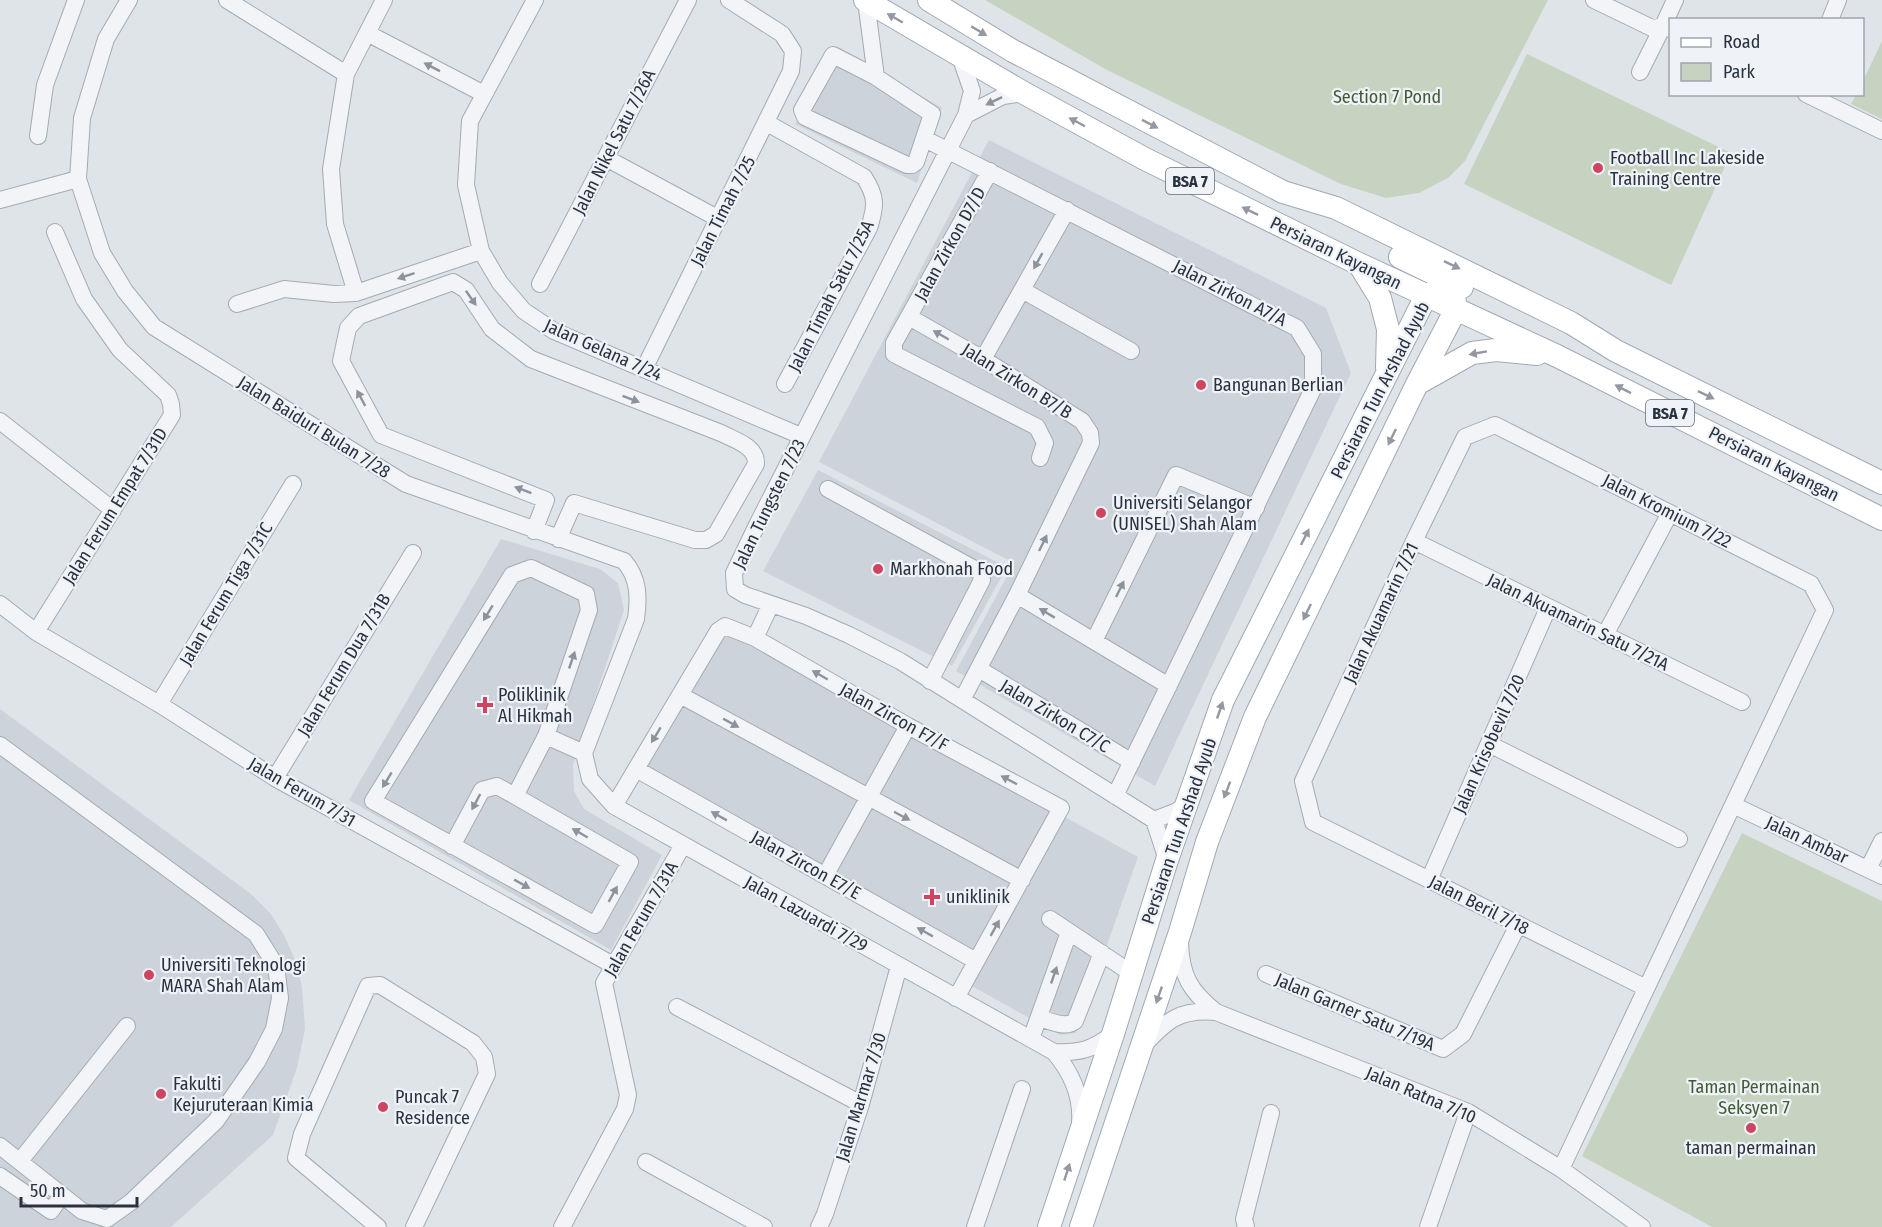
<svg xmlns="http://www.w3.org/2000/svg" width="1882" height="1227" viewBox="0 0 1882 1227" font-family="'Fira Sans Condensed',sans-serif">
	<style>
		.built { fill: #cdd3db }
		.green { fill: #c6d3c0 }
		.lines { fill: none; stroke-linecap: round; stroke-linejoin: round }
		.minor-casing { stroke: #a4abb3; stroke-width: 18 }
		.major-casing { stroke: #9fa9b4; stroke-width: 24 }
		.minor { stroke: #f2f4f7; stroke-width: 16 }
		.major { stroke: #fff; stroke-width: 22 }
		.oneway { fill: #9498a0 }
		.oneway2 { fill: #8d939c }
		.poi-dot { fill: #cf4461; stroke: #eff2f6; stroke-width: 2 }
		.labels { text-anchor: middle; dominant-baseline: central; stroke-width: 4.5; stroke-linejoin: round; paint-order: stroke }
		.shield { fill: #eff2f6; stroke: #646c77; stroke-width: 1.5 }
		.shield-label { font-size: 16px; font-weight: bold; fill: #283240 }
		.park-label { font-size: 18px; fill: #3f5c35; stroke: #eff2f6 }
		.street-label { font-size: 18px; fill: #283240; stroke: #eff2f6 }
		.poi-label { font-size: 18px; fill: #283240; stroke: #eff2f6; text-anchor: start }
	</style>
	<rect width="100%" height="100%" fill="#dfe4e9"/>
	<path class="built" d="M837,46L942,108L917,183L795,124Z
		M989,140L1326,308L1351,373L1155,786L956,671L1014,563L819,462Z
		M818,470L1007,567L952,666L763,571Z
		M501,539L600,569L618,583L624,610L573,765L574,791L584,809L662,855L611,950L349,800Z
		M731,634L1138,857L1076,1033L1060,1035L970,985L985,958L644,767L721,636Z
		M0,709L251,894L271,914L284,935L296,962L302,987L305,1029L297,1068L273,1135L171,1227H0Z"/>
	<path class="green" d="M985,0H1548L1465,161L1448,178L1419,193L1386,198L1341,184L1107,70Z
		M1882,41V119L1851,104L1856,95L1862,94L1863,81Z
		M1527,54L1731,153L1671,285L1464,184Z
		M1742,833L1882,901V1227H1712L1582,1156Z"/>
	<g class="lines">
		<g class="minor-casing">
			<path id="minor" d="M129,0L106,39L82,118L78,179L102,253L125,291L154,327L406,484L624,561C639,578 639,598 636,619L584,753L590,779L614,806L1054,1052C1071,1072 1082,1096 1080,1123
				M227,0L346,74
				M535,0L470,121L466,185L481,251L500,283L524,311L554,331L801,436
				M1594,0L1652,28L1663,26L1675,0
				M866,1L876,77
				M1830,20L1838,0
				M367,33L484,94
				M833,55L876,77L932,114L916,162L912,165H907L805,117L802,110Z
				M960,56L972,91L966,115L758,523L734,573L735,589L745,595L806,616L849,635L900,661L1154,820L1167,860
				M1640,72L1663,26L1670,29
				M1806,94L1882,131
				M966,115L1003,96L1024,93
				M767,123L864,177C877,197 876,206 869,228L785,384
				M38,136L45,85L76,0
				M925,139L1297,328L1313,354V389L1115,796
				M606,158L719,219
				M990,171L894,343V354L1037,427L1045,443L1040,458
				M0,200L78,179
				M540,284L688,0
				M1022,290L1131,351
				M356,293L335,224L331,169L346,74L384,0
				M237,304L284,289L334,294L356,293L481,251
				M909,317L983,359L1082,421L1090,433L1091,443L1017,595L962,700
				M983,359L1067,210
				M644,369L791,71L793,51L782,34L729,0
				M0,421L113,510
				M828,489L980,572L982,580L930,681
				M534,531L546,500L381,435L341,361L348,328L359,316L453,282L466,290L492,329L531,359L721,433C734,440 757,446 756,464L716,534L706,540H695L574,503L558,539
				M1414,541L1742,702
				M1017,595L1169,686
				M0,604L36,632L159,704L275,778L613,965
				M36,632L172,415L171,404L168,395L120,350L84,299L55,232
				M1605,635L1670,513
				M755,638L771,604
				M1094,641L1176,475L1256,508
				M979,669L1132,762
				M680,695L1022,880
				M159,704L293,484
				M546,736L584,753
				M1489,744L1679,839
				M0,745L256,934L276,966L280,998L274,1029L257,1062L216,1121L131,1202L107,1219L82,1211L0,1146
				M636,769L976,961
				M275,778L413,553
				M1733,805L1882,876
				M614,806L718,631L725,626L755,638L908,726L1061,808L956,998
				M1154,820L1175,812L1186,805
				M452,846L482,790L497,786L515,796L630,862L595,925L373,801L512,575L531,568L586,594L589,610L546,736L515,796
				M1868,869L1882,841
				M825,876L908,726
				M1429,880L1548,608
				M1050,919L1131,973
				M1180,942C1181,976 1190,991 1216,1012
				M1266,974L1443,1049L1463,1034L1518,925
				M677,1007L861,1104
				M1039,1018C1050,1021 1066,1029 1075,1021L1102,953
				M1031,1039L1069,932
				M1144,1045C1167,1020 1180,1009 1216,1012L1468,1112L1561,1169L1642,1227
				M1054,1052C1081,1053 1091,1050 1113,1034
				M20,1161L127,1026
				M646,1162L764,1227
				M1561,1169L1825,610L1811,584L1495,425L1465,437L1414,541L1303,781L1313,822L1646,988
				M0,1176L51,1211L62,1195
				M378,1227L296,1158L302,1134L368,986L380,985L473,1043L484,1057L487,1074L414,1227
				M562,1227L625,1109L628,1095L604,983L683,845
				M819,1227L825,1214L861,1104L899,966
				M975,1227L1022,1089
				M1246,1227L1244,1219L1271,1113
				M1428,1227L1468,1112"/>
		</g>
		<g class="major-casing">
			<path id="major" d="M865,0L1024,93L1145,159L1359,264L1557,356L1882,519
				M929,0L1013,51L1283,192L1336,208L1571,323L1616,351L1882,483
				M1400,257L1462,287
				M1359,264L1380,298L1388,329L1387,368
				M1417,384L1472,353L1496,350L1537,354
				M1049,1227L1113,1034L1167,860L1223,700L1426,296L1452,282
				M1081,1227L1180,932L1207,842L1255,717L1417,384L1456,309L1454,296"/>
		</g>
		<use href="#minor" class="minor"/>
		<use href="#major" class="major"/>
	</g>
	<defs><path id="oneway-solid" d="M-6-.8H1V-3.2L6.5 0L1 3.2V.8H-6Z" transform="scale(1.5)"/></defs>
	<g class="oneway">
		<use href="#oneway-solid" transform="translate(895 18) rotate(-150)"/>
		<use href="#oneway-solid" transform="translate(979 31) rotate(31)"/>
		<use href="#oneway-solid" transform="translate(1077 122) rotate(-152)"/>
		<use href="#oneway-solid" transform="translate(1150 124) rotate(27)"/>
		<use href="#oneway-solid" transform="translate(1250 211) rotate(-154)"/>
		<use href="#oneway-solid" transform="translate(1452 265) rotate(26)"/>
		<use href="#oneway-solid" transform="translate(1478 353) rotate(170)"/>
		<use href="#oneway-solid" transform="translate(1623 389) rotate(-153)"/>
		<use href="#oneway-solid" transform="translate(1706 395) rotate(26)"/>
		<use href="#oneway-solid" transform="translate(1392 437) rotate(116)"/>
		<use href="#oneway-solid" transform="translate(1305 537) rotate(-63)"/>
		<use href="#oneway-solid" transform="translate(1307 612) rotate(116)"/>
		<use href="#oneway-solid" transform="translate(1220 710) rotate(-71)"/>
		<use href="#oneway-solid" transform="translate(1227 790) rotate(111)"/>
		<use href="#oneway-solid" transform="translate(1159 995) rotate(109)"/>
		<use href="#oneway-solid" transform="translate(1067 1172) rotate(-72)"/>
	</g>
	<g class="oneway2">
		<use href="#oneway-solid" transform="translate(432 67) rotate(-153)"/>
		<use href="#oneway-solid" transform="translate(994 101) rotate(154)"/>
		<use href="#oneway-solid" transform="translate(1038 261) rotate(119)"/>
		<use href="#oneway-solid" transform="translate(406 276) rotate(162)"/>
		<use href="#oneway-solid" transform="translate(471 298) rotate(55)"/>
		<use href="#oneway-solid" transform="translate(941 335) rotate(-150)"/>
		<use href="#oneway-solid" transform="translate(361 398) rotate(-118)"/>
		<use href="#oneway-solid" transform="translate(631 399) rotate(21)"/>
		<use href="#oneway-solid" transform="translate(523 490) rotate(-159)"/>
		<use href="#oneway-solid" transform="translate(1043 543) rotate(-64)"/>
		<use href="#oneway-solid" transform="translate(1120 589) rotate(-64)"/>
		<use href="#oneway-solid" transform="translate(488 613) rotate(121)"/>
		<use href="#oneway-solid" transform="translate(1047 613) rotate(-149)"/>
		<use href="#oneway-solid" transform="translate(572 660) rotate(-71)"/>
		<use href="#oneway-solid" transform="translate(820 675) rotate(-150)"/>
		<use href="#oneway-solid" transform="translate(731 723) rotate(29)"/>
		<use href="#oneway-solid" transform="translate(656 735) rotate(121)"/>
		<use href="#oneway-solid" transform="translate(387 780) rotate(121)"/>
		<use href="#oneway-solid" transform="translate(1009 780) rotate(-152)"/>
		<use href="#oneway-solid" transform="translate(476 802) rotate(118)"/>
		<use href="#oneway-solid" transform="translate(719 816) rotate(-151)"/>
		<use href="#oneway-solid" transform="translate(902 816) rotate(28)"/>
		<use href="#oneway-solid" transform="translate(580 833) rotate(-150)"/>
		<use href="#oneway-solid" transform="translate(522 884) rotate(29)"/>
		<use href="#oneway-solid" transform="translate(613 894) rotate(-61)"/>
		<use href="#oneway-solid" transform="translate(995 928) rotate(-61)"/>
		<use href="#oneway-solid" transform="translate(925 932) rotate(-151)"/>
		<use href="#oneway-solid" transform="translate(1054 975) rotate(-71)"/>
	</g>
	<g class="poi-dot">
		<circle cx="1598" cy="168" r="6"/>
		<circle cx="1201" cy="385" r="6"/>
		<circle cx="1101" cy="513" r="6"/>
		<circle cx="878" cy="569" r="6"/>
		<path d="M482 696h6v6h6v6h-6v6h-6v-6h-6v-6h6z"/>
		<path d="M929 888h6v6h6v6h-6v6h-6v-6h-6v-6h6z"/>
		<circle cx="149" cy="975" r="6"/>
		<circle cx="161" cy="1094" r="6"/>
		<circle cx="383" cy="1107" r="6"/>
		<circle cx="1751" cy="1128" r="6"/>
	</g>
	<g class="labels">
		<g class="shield">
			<rect x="1166" y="168" width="48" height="26" rx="4.5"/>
			<rect x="1646" y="400" width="48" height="26" rx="4.5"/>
		</g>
		<g class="shield-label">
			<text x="1190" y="181">BSA 7</text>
			<text x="1670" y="413">BSA 7</text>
		</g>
		<g class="park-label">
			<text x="1387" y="97">Section 7 Pond</text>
			<text x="1754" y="1087">Taman Permainan<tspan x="1754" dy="21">Seksyen 7</tspan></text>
		</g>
		<g class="street-label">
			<text transform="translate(614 142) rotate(-63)">Jalan Nikel Satu 7/26A</text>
			<text transform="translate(723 211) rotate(-63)">Jalan Timah 7/25</text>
			<text transform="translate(950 244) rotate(-61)">Jalan Zirkon D7/D</text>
			<text transform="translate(1336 253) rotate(26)">Persiaran Kayangan</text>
			<text transform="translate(1230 293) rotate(27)">Jalan Zirkon A7/A</text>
			<text transform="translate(831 296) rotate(-63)">Jalan Timah Satu 7/25A</text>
			<text transform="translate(603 350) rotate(24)">Jalan Gelana 7/24</text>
			<text transform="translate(1017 381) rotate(32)">Jalan Zirkon B7/B</text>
			<text transform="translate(1380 390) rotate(-63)">Persiaran Tun Arshad Ayub</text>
			<text transform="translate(314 427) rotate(32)">Jalan Baiduri Bulan 7/28</text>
			<text transform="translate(1774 464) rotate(27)">Persiaran Kayangan</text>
			<text transform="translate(769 504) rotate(-64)">Jalan Tungsten 7/23</text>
			<text transform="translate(115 506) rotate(-58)">Jalan Ferum Empat 7/31D</text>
			<text transform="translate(1667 511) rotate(27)">Jalan Kromium 7/22</text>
			<text transform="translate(226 594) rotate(-59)">Jalan Ferum Tiga 7/31C</text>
			<text transform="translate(1381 613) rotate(-65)">Jalan Akuamarin 7/21</text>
			<text transform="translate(1578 622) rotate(26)">Jalan Akuamarin Satu 7/21A</text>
			<text transform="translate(344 665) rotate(-59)">Jalan Ferum Dua 7/31B</text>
			<text transform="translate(1055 716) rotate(31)">Jalan Zirkon C7/C</text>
			<text transform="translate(894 717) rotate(29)">Jalan Zircon F7/F</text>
			<text transform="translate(1489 744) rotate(-66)">Jalan Krisobevil 7/20</text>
			<text transform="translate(302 792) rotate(30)">Jalan Ferum 7/31</text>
			<text transform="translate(1179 831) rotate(-71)">Persiaran Tun Arshad Ayub</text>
			<text transform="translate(1807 840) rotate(25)">Jalan Ambar</text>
			<text transform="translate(806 865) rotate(29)">Jalan Zircon E7/E</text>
			<text transform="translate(1479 905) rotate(27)">Jalan Beril 7/18</text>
			<text transform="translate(806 914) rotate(29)">Jalan Lazuardi 7/29</text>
			<text transform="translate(641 919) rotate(-60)">Jalan Ferum 7/31A</text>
			<text transform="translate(1355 1012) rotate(23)">Jalan Garner Satu 7/19A</text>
			<text transform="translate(1421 1095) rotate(23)">Jalan Ratna 7/10</text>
			<text transform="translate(861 1097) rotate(-73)">Jalan Marmar 7/30</text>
		</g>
		<g class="poi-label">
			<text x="1610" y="158">Football Inc Lakeside<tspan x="1610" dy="21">Training Centre</tspan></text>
			<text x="1213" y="385">Bangunan Berlian</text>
			<text x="1113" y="503">Universiti Selangor<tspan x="1113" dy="21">(UNISEL) Shah Alam</tspan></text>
			<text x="890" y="569">Markhonah Food</text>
			<text x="498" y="695">Poliklinik<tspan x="498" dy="21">Al Hikmah</tspan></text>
			<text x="946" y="897">uniklinik</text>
			<text x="161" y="965">Universiti Teknologi<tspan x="161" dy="21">MARA Shah Alam</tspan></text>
			<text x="173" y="1084">Fakulti<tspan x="173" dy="21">Kejuruteraan Kimia</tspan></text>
			<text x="395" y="1097">Puncak 7<tspan x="395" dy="21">Residence</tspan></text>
			<text x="1751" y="1148" text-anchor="middle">taman permainan</text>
		</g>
	</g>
	<rect x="1669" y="18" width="195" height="78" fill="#eff2f6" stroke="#9fa5ad" stroke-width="1.5"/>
	<rect x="1681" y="38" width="30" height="9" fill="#ffffff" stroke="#9fa5ad" stroke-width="1.5"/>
	<text x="1723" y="48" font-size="18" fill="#283240">Road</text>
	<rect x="1681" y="63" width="30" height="18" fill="#c6d3c0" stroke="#9fa5ad" stroke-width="1.5"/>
	<text x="1723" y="78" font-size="18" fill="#283240">Park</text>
	<path d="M21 1197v9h116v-9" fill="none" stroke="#283240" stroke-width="3"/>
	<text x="30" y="1197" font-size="18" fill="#283240" stroke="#eff2f6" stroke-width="4.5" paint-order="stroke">50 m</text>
</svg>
